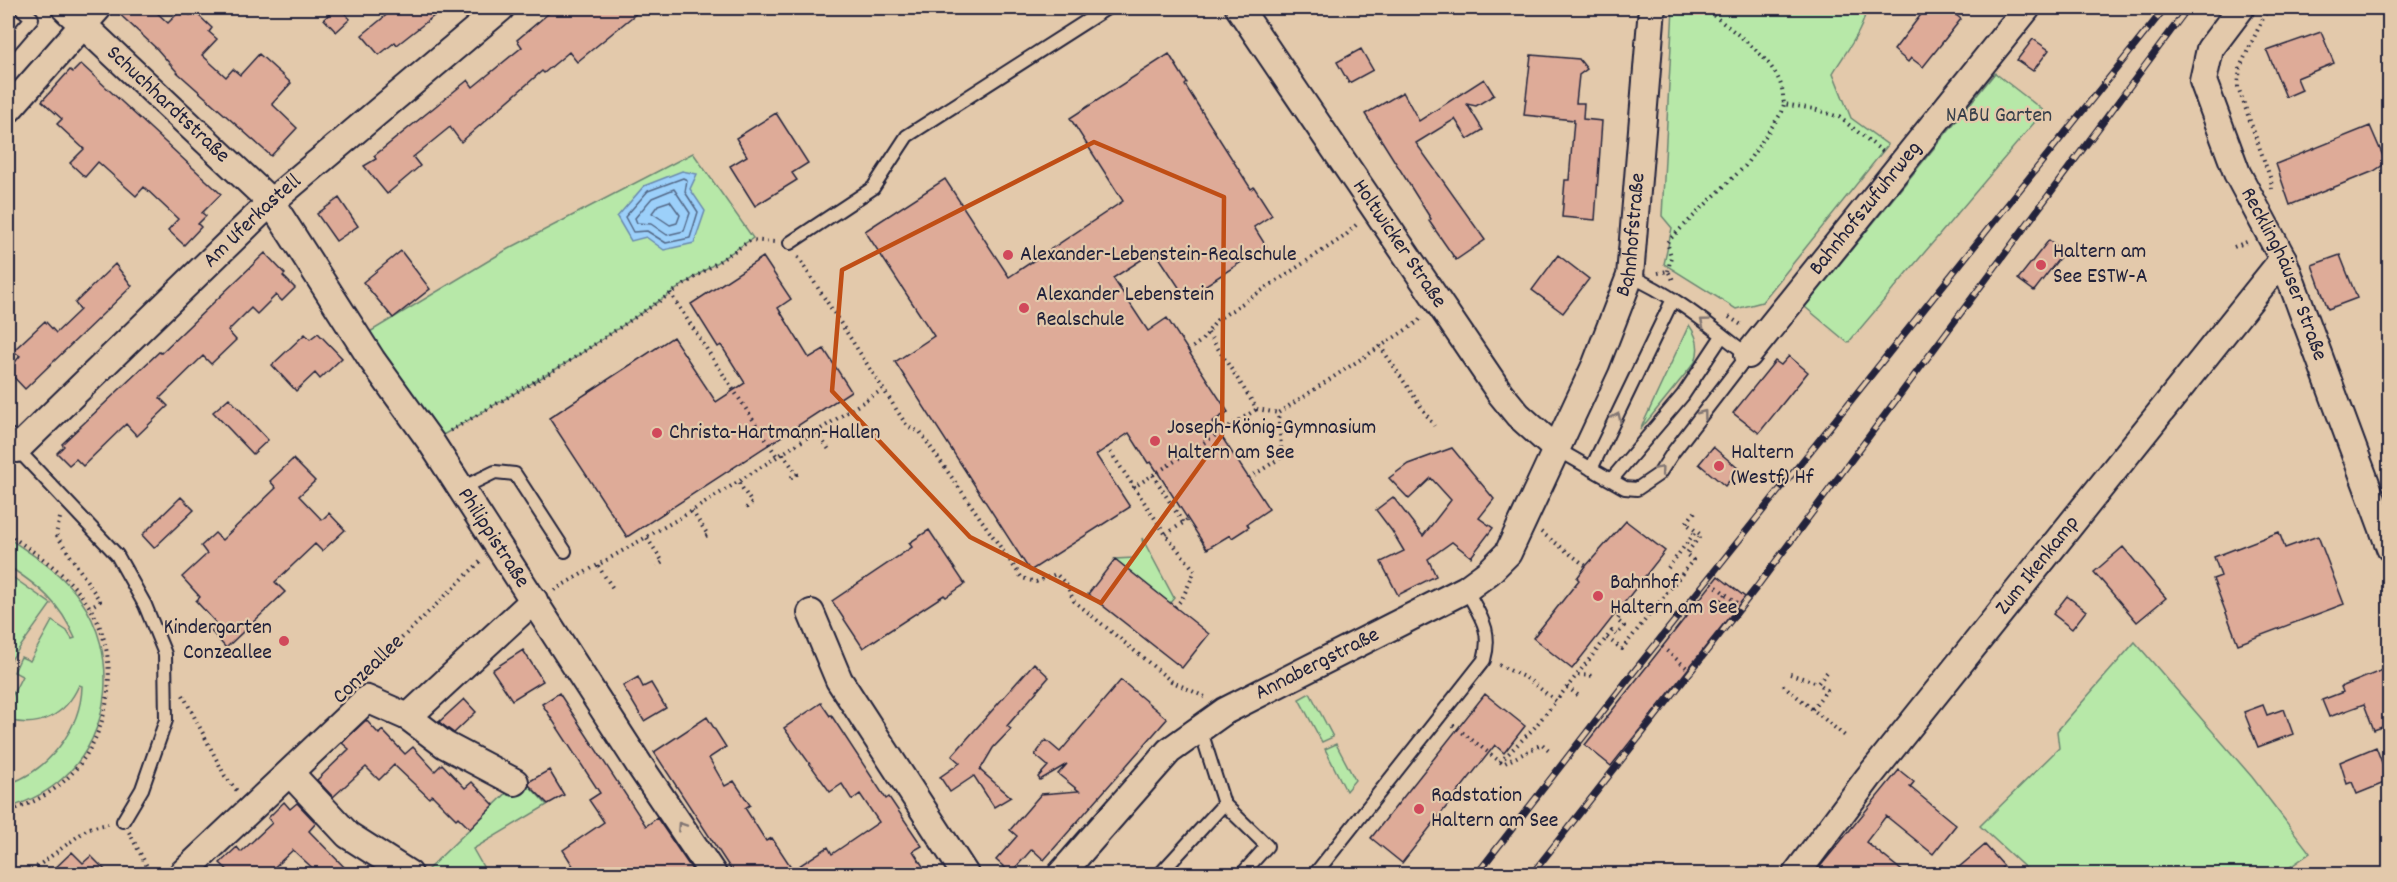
<svg xmlns="http://www.w3.org/2000/svg" width="2397" height="882" viewBox="0 0 2397 882" font-family="Dekko,sans-serif">
	<style>
		.green { fill: #b7e8a8; stroke: #6c8572; stroke-width: 1.5 }
		.water { fill: #9cd0fa; stroke: #6b8aae; stroke-width: 1.5 }
		.lines { fill: none; stroke-linecap: round; stroke-linejoin: round }
		.shore { stroke: #536887; stroke-width: 1.5 }
		.building { fill: #deab98; stroke: #22223b; stroke-width: 1.5 }
		.service-casing { stroke: #22223b; stroke-width: 16 }
		.minor-casing { stroke: #22223b; stroke-width: 30 }
		.path { stroke: #22223b; stroke-width: 4; stroke-dasharray: 1.5 4.5; stroke-linecap: butt }
		.service { stroke: #e3c9ab; stroke-width: 12 }
		.minor { stroke: #e3c9ab; stroke-width: 26 }
		.rail-casing { stroke: #22223b; stroke-width: 7 }
		.rail { stroke: #e3c9ab; stroke-width: 4.5; stroke-dasharray: 14; stroke-linecap: butt }
		.oneway { stroke: #827673 }
		.marked { fill: none; stroke: #c04e15; stroke-width: 4.5; stroke-linejoin: round }
		.poi-dot { fill: #d1495b; stroke: #e3c9ab; stroke-width: 2 }
		.labels { text-anchor: middle; dominant-baseline: central; stroke-width: 4.5; stroke-linejoin: round; paint-order: stroke }
		.street-label { font-size: 22px; fill: #22223b; stroke: #e3c9ab }
		.park-label { font-size: 22px; fill: #38404b; stroke: #e3c9ab }
		.poi-label { font-size: 22px; fill: #22223b; stroke: #e3c9ab; text-anchor: start }
	</style>
	<rect width="100%" height="100%" fill="#e3c9ab"/>
	<filter id="ink" filterUnits="userSpaceOnUse"><feTurbulence type="fractalNoise" baseFrequency=".0167" numOctaves="2"/><feDisplacementMap in="SourceGraphic" scale="12" xChannelSelector="R" yChannelSelector="G"/><feConvolveMatrix kernelMatrix="1 2 1 2 8 2 1 2 1" color-interpolation-filters="sRGB"/></filter>
	<g filter="url(#ink)">
		<path class="green" d="M1673,8H1865C1868,25 1842,57 1833,73L1851,118L1888,145L1762,302L1736,309L1664,264L1672,228L1662,216Z
			M1995,73L2044,111L1848,343L1805,307Z
			M693,153L753,238L568,362L431,442L358,339L508,249Z
			M1689,325C1698,337 1700,349 1695,362L1640,430Z
			M8,538C34,556 61,572 80,599C118,652 113,734 63,778C48,792 27,802 8,808V784C48,771 81,729 82,686L79,685C66,715 39,729 8,720V704L22,676L14,672L21,657L30,661L52,621L67,631L72,639L75,638C59,602 40,587 8,566Z
			M1142,538L1174,598L1170,603L1115,559L1134,558L1143,545Z
			M8,574L51,604L8,664Z
			M2135,642L2252,777L2310,853L2280,874H2032L1980,826L2059,748L2057,731Z
			M1310,693L1333,737L1322,742L1299,699Z
			M1336,744L1355,780L1346,791L1325,749Z
			M522,778L547,805L473,849L486,872L483,874H423Z"/>
		<path class="water" d="M682,171L697,174L690,189L705,211L694,243L664,250L646,237L631,241L617,217L644,186Z"/>
		<g class="lines">
			<path class="shore" d="M683,178L687,180L685,192L698,212L690,238L666,243L647,231L633,232L625,217L648,191Z
				M674,189L690,213L684,231L667,235L651,224L637,223L635,218L652,198Z
				M670,201L680,215L677,223L670,225L652,213L658,205Z"/>
		</g>
		<path class="building" d="M113,8H152L168,23L183,8L190,15L194,11L212,28L209,32L217,39L202,55L226,77L233,69L240,75L259,54L291,83L272,104L297,128L271,156L178,73L157,49Z
			M336,8H340L350,19L336,32L324,19Z
			M395,8H444L397,45L395,42L379,55L362,35Z
			M555,8H643L577,62L569,52L544,73L542,71L461,142L450,127L413,157L420,166L387,194L364,166L376,159L374,156L468,80L473,87L522,47L517,40Z
			M1926,8H1947L1961,19L1923,67L1911,58L1908,62L1894,50Z
			M2321,32L2334,63L2297,78L2302,90L2286,97L2267,51Z
			M2033,39L2049,50L2033,71L2017,60Z
			M1361,49L1373,70L1349,83L1337,62Z
			M1169,54L1187,83L1185,85L1251,189L1254,187L1272,215L1254,227L1266,246L1186,298L1155,251L1113,278L1148,331L1167,318L1228,412L1212,422L1269,509L1247,524L1249,527L1232,538L1230,535L1207,549L1151,462L1148,463L1129,433L1096,455L1130,507L1030,571L895,362L934,336L865,231L945,179L1009,277L1123,201L1070,118Z
			M1531,55L1579,59L1587,69L1579,75L1576,103H1584L1583,119L1602,121L1595,220L1562,217L1565,180H1569L1574,120L1524,115Z
			M81,64L221,194L202,213L206,216L198,224L201,227L184,245L168,230L178,219L144,187L136,196L98,162L85,177L70,163L84,149L57,124L62,119L42,101L70,70L73,72Z
			M1484,79L1494,95L1476,106L1467,104L1483,130L1468,139L1455,119L1416,143L1485,240L1456,260L1429,221L1431,219L1365,114L1403,92L1419,121Z
			M776,113L808,163L792,173L797,180L755,206L730,166L747,156L736,138Z
			M2370,126L2386,163L2374,171L2290,205L2276,164Z
			M339,198L358,226L336,241L317,214Z
			M2049,240L2064,252L2034,291L2018,279Z
			M401,251L430,289L393,318L363,282Z
			M265,253L285,274L283,276L295,288L282,301L276,295L257,314L251,308L228,331L236,340L211,364L203,356L160,398L168,406L137,436L126,424L83,466L76,459L69,465L57,453L64,446L62,444L159,352L161,353Z
			M1558,255L1589,279L1563,313L1532,290Z
			M2340,255L2357,298L2328,309L2312,265Z
			M763,257L791,299L778,308L809,358L824,349L851,391L627,537L549,418L673,337L716,402L745,383L721,345L718,347L691,304Z
			M115,264L132,286L25,389L8,371L20,356L13,351L45,321L56,333L80,310L75,303Z
			M318,333L342,358L320,379L315,373L296,391L272,365L305,334L310,339Z
			M1789,356L1808,372L1759,433L1733,413L1775,361L1781,365Z
			M229,398L268,440L253,454L213,412Z
			M1713,447L1739,469L1725,486L1699,464Z
			M1452,448L1494,499L1479,518L1493,528L1471,557L1452,542L1428,559L1436,576L1398,595L1381,562L1404,551L1392,531L1376,510L1393,497L1423,536L1451,500L1431,478L1409,499L1389,478L1408,464Z
			M293,459L315,481L299,496L322,520L329,513L345,530L322,551L315,544L275,582L285,592L226,648L211,631L218,625L196,601L200,597L182,577L207,554L201,546L215,533L222,540L276,488L270,481Z
			M181,497L194,510L154,548L142,535Z
			M1626,521L1665,551L1572,669L1533,638L1579,580L1577,578L1586,566Z
			M929,530L965,584L946,597L944,595L863,648L832,601L912,547L909,543Z
			M2279,532L2285,548L2318,536L2344,604L2238,644L2213,579L2221,576L2214,557Z
			M2123,547L2166,598L2137,622L2094,572Z
			M1115,559L1209,634L1182,668L1088,594Z
			M1718,576L1745,597L1611,766L1585,745Z
			M2067,596L2086,611L2072,629L2053,614Z
			M523,650L543,681L512,700L492,670Z
			M1034,663L1049,677L1007,726L1011,729L993,748L980,770L1011,797L994,807L974,776L950,792L940,777L960,763L952,756Z
			M2390,667V724L2374,730L2364,704L2329,717L2322,700L2343,692L2341,687Z
			M638,677L643,687L651,683L666,708L644,721L623,686Z
			M1121,680L1167,719L1044,860L1032,849L1011,873L996,860L1017,836L1010,830L1041,794L1079,791L1058,774L1067,764L1040,780L1038,777L1048,766L1035,755L1046,740L1060,752Z
			M559,693L646,826L657,818L695,874H578L563,850L604,822L589,800L600,793L542,704Z
			M1485,694L1525,726L1504,753L1495,745L1402,863L1371,838Z
			M464,699L476,712L454,733L439,722Z
			M821,703L830,716L831,715L886,799L889,797L922,846L913,851L928,874H734L654,752L707,717L726,747L709,758L725,786L734,781L750,805L745,808L766,841L772,838L793,870L828,847L832,854L879,822L860,794L852,800L842,784L830,792L784,728Z
			M2263,705L2267,715L2284,709L2293,734L2258,747L2244,712Z
			M366,720L379,734L382,730L405,754L413,747L435,771L442,764L465,788L472,782L494,805L470,829L458,817L456,819L432,795L429,798L394,765L379,780L366,767L333,797L317,780L349,749L342,743Z
			M2376,747L2389,781L2357,794L2352,782L2347,784L2340,762Z
			M549,770L564,795L548,804L529,785L530,781Z
			M1899,770L1914,782L1910,787L1956,825L1933,854L1886,816L1866,842L1906,874H1814Z
			M284,802L290,809L297,803L316,823L309,831L351,874H319L293,850L267,874H232L220,863L237,847L241,852L272,823L268,818Z
			M1985,845L2004,866L1994,874H1951Z
			M72,852L83,863L91,856L109,874H49Z"/>
		<g class="lines">
			<g class="service-casing">
				<path id="service" d="M8,46L32,18L21,8
					M790,243L873,188L907,136L1107,8
					M1555,448L1625,488L1637,489L1659,474L1674,451L1748,355C1710,326 1674,295 1630,276
					M17,449L117,555L145,605L165,654L166,720L142,789L123,821
					M1591,469L1673,299
					M1611,480L1683,395L1722,336
					M462,488L495,472L515,474L565,551
					M1200,728L1224,804L1267,846L1242,874
					M1160,874L1224,804
					M1315,874L1484,660C1493,629 1479,615 1466,589"/>
			</g>
			<g class="minor-casing">
				<g id="minor">
					<path id="s1" d="M65,8L271,202L372,360L431,442L640,766L713,874"/>
					<path id="s2" d="M1239,8L1500,393L1518,415L1555,448"/>
					<path id="s3" d="M2241,8L2210,49L2203,81L2237,173L2283,259L2390,548"/>
					<path d="M8,110L98,8"/>
					<path id="s4" d="M1748,355L2027,8"/>
					<path id="s5" d="M8,442L17,449L271,202L501,8"/>
					<path d="M811,613L839,680L965,874"/>
					<path d="M408,717L445,745L515,782"/>
					<path d="M291,774L348,835L409,874"/>
					<path d="M182,874L367,699L408,717L534,600"/>
					<path id="s6" d="M1061,874L1169,751L1225,711L1466,589L1489,572L1508,553L1596,364L1630,276L1652,8"/>
					<path id="s7" d="M1796,874L1868,778L2283,259"/>
				</g>
			</g>
			<path class="path" d="M1704,8C1727,27 1771,55 1781,85C1783,91 1783,98 1784,104L1814,109L1839,117L1883,152
				M2268,8L2240,67L2238,87L2271,180L2272,189
				M2234,247L2249,241
				M798,257L907,426L920,432L1022,578L1036,582L1056,574L1066,584L1074,601L1171,681L1207,698
				M1668,271L1671,256L1667,242L1745,166L1782,112L1784,104
				M1658,273L1668,271L1673,280
				M670,293L778,458
				M1729,317L1743,326
				M1208,333L1257,409L1278,413
				M1380,346L1434,426
				M1188,351L1202,340L1217,320L1345,236L1358,223
				M450,431L568,362L751,240L774,242
				M817,433L830,451
				M1107,447L1134,487
				M783,454L797,474L790,478
				M1153,475L1183,523L1188,519
				M1249,478L1282,457L1278,413L1418,322L1422,316
				M739,483L752,503L746,508
				M692,511L708,535L702,538
				M60,518L56,534L100,601L90,607
				M1541,532L1586,566
				M8,534C38,555 68,574 89,606C124,660 111,740 63,782C47,796 28,805 8,812
				M1166,534L1183,523
				M647,538L663,562L657,566
				M598,566L614,590
				M1668,568L1696,531
				M1712,583L1738,604
				M554,590L692,511L882,390
				M1175,607L1182,599L1195,571L1166,535L1134,487L1257,409
				M1714,610L1726,594
				M1607,638L1622,649L1693,560L1686,554L1701,535L1686,523L1695,512
				M1662,647L1687,668
				M1499,665L1528,679L1556,701L1612,631L1617,635L1624,626L1617,620L1620,616L1617,613
				M1790,674L1818,683
				M1578,675L1595,676
				M363,676L482,560
				M1783,685L1845,736
				M1567,687L1579,696
				M183,695L225,776L238,792
				M1812,709L1827,690L1818,683L1829,670
				M1453,725L1503,764L1542,744L1549,750
				M1500,762L1534,728L1556,701
				M129,832L151,874
				M27,874L89,828L108,824"/>
			<use href="#service" class="service"/>
			<use href="#minor" class="minor"/>
			<g class="rail-casing">
				<path id="rail" d="M1477,874L1628,679L2165,8
					M1532,874L1756,588L2188,8"/>
			</g>
			<use href="#rail" class="rail"/>
		</g>
		<defs><path id="oneway-chevron" d="M-2-3.5L2.5 0L-2 3.5" fill="none" stroke-width="1.6" stroke-linecap="round" stroke-linejoin="round" transform="scale(1.5)"/></defs>
		<g class="oneway">
			<use href="#oneway-chevron" transform="translate(1704 322) rotate(-143)"/>
			<use href="#oneway-chevron" transform="translate(1703 414) rotate(-53)"/>
			<use href="#oneway-chevron" transform="translate(1617 417) rotate(-65)"/>
			<use href="#oneway-chevron" transform="translate(1660 470) rotate(-50)"/>
			<use href="#oneway-chevron" transform="translate(681 826) rotate(-124)"/>
		</g>
	</g>
	<path class="marked" d="M1094,142L1224,197L1222,435L1101,603L970,537L832,391L842,270Z"/>
	<g class="poi-dot">
		<circle cx="1008" cy="255" r="6"/>
		<circle cx="2041" cy="265" r="6"/>
		<circle cx="1024" cy="308" r="6"/>
		<circle cx="657" cy="433" r="6"/>
		<circle cx="1155" cy="441" r="6"/>
		<circle cx="1719" cy="466" r="6"/>
		<circle cx="1598" cy="596" r="6"/>
		<circle cx="284" cy="641" r="6"/>
		<circle cx="1419" cy="809" r="6"/>
	</g>
	<g class="labels">
		<g class="street-label">
			<text stroke="none"><textPath href="#s1" startOffset="141">Schuchhardtstraße</textPath></text>
			<text stroke="none"><textPath href="#s4" startOffset="188">Bahnhofszufuhrweg</textPath></text>
			<text stroke="none"><textPath href="#s5" startOffset="339">Am Uferkastell</textPath></text>
			<text stroke="none"><textPath href="#s6" startOffset="902">Bahnhofstraße</textPath></text>
			<text stroke="none"><textPath href="#s2" startOffset="285">Holtwicker Straße</textPath></text>
			<text stroke="none"><textPath href="#s3" startOffset="294">Recklinghäuser Straße</textPath></text>
			<text stroke="none"><textPath href="#s1" startOffset="686">Philippistraße</textPath></text>
			<text stroke="none"><textPath href="#s7" startOffset="392">Zum Ikenkamp</textPath></text>
			<text stroke="none"><textPath href="#s6" startOffset="336">Annabergstraße</textPath></text>
			<text transform="translate(369 670) rotate(-44)">Conzeallee</text>
		</g>
		<g class="park-label">
			<text x="1999" y="116">NABU Garten</text>
		</g>
		<g class="poi-label">
			<text x="2053" y="252">Haltern am<tspan x="2053" dy="25">See ESTW-A</tspan></text>
			<text x="1020" y="255">Alexander-Lebenstein-Realschule</text>
			<text x="1036" y="295">Alexander Lebenstein<tspan x="1036" dy="25">Realschule</tspan></text>
			<text x="1167" y="428">Joseph-König-Gymnasium<tspan x="1167" dy="25">Haltern am See</tspan></text>
			<text x="669" y="433">Christa-Hartmann-Hallen</text>
			<text x="1731" y="453">Haltern<tspan x="1731" dy="25">(Westf) Hf</tspan></text>
			<text x="1610" y="583">Bahnhof<tspan x="1610" dy="25">Haltern am See</tspan></text>
			<text x="272" y="628" text-anchor="end">Kindergarten<tspan x="272" dy="25">Conzeallee</tspan></text>
			<text x="1431" y="796">Radstation<tspan x="1431" dy="25">Haltern am See</tspan></text>
		</g>
	</g>
	<rect width="2397" height="882" fill="none" stroke="#e3c9ab" stroke-width="30"/>
	<rect x="15" y="15" width="2367" height="852" fill="none" stroke="#22223b" stroke-width="2" filter="url(#ink)"/>
</svg>
